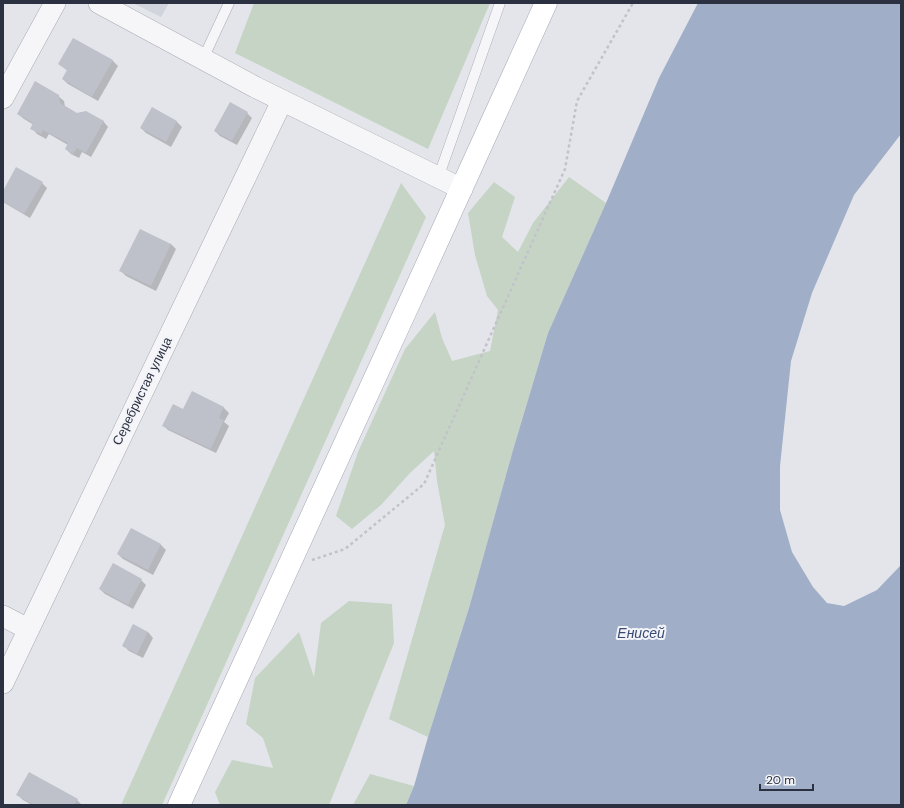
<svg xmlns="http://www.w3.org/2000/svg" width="904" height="808" viewBox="0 0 904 808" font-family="'DM Sans',sans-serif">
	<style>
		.built { fill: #d1d4dc }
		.green { fill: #c6d4c5 }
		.water { fill: #a0aec8 }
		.shadow { fill: #0003 }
		.building { fill: #bec0ca }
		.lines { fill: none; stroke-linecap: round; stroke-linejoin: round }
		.lane-casing { stroke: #a8abb4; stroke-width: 11 }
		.street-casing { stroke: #a8abb4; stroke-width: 22 }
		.primary-casing { stroke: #a3a8b5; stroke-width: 23 }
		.path { stroke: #c1c3c9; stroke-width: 2.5; stroke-dasharray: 3 3; stroke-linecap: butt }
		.lane { stroke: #f6f6f9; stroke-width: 10 }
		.street { stroke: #f6f6f9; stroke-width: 21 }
		.primary { stroke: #fff; stroke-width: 22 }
		.labels { text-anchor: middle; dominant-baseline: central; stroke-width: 4; stroke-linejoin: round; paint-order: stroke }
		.street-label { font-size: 13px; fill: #2c3142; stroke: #f3f4f8 }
		.water-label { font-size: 14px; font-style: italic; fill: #384a74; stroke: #f3f4f8 }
	</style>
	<rect width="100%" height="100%" fill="#e3e5ea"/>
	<path class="built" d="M133,3H169L161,17Z"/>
	<path class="green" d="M254,3H490L428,149L235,53Z
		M569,177L606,203L548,333L513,450L469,608L428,737L389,719L445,525L437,481L434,451L410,473L381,505L352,529L336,516L358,452L405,349L435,312L442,338L452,361L490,351L498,310L487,296L475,255L468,213L494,182L515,197L502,237L518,252L533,223Z
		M401,183L426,217L162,805H121Z
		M349,601L392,604L394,643L329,805H220L215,792L232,760L273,768L263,738L246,724L255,678L299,632L314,677L321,623Z
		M370,774L414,786L406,805H353Z"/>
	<path class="water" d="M698,3H901V134L854,195L812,293L791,361L780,466V510L792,552L813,587L827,603L844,606L877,590L901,565V805H406L414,786L428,737L469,608L513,450L548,333L606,203L659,78Z"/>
	<path class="shadow" d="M74,39L113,61L118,66L98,101L68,84L63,79L68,71L59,64Z
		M58,96L64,101L65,107L77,114L103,121L108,127L91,157L82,152L79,158L71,154L66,149L68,145L49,134L46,139L37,134L32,128L34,125L24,119L18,114Z
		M152,108L177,122L182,127L171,147L146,133L141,128Z
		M247,113L252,118L237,145L220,136L215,131Z
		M42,183L47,188L30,218L3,202V193Z
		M171,244L176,249L156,291L126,276L121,271Z
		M192,393L224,408L229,413L224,422L229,426L216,453L168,430L163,425L184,411Z
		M132,529L161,545L166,550L153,575L123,559L118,554Z
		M141,580L146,585L133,609L105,594L100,589Z
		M148,632L153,638L143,658L129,651L124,646Z
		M18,795L77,800L82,805H32L23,800Z"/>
	<path class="building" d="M73,38L113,60L92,97L62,79L67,70L58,64Z
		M35,81L59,95L60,103L77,113L86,111L104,121L86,153L77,148L73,154L65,149L68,143L43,130L41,134L30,129L33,123L17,114Z
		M230,102L248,112L232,141L214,131Z
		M152,107L177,121L166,142L140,128Z
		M16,167L43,182L24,214L3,202V191Z
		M140,229L171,244L151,286L119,271Z
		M192,391L224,407L219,418L224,420L211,449L162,426L173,404L183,409Z
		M131,528L161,544L148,570L117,554Z
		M113,563L142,579L128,605L99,589Z
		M133,624L148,632L137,654L122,646Z
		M29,772L78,799L74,805H34L16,795Z"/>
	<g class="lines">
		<g class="lane-casing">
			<path id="lane" d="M203,59L229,3
				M438,178L500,3"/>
		</g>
		<g class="street-casing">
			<path id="street" d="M99,3L255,87L462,189
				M3,98L55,3
				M3,616L28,629
				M3,683L282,101"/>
		</g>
		<g class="primary-casing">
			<path id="primary" d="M179,805C301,537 425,271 546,3"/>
		</g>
		<path class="path" d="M312,560L345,549L424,484L565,169L577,101L633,3"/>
		<use href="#lane" class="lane"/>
		<use href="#street" class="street"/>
		<use href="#primary" class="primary"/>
	</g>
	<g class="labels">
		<g class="street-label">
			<text transform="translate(142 391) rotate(-64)">Серебристая улица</text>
		</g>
		<g class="water-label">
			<text x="641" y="633">Енисей</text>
		</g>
	</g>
	<rect width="904" height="808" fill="none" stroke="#2c3142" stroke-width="8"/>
	<path d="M760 784v6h53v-6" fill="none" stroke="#2c3142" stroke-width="2"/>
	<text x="766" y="784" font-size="12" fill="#2c3142" stroke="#f3f4f8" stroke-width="3" paint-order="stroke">20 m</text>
</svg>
